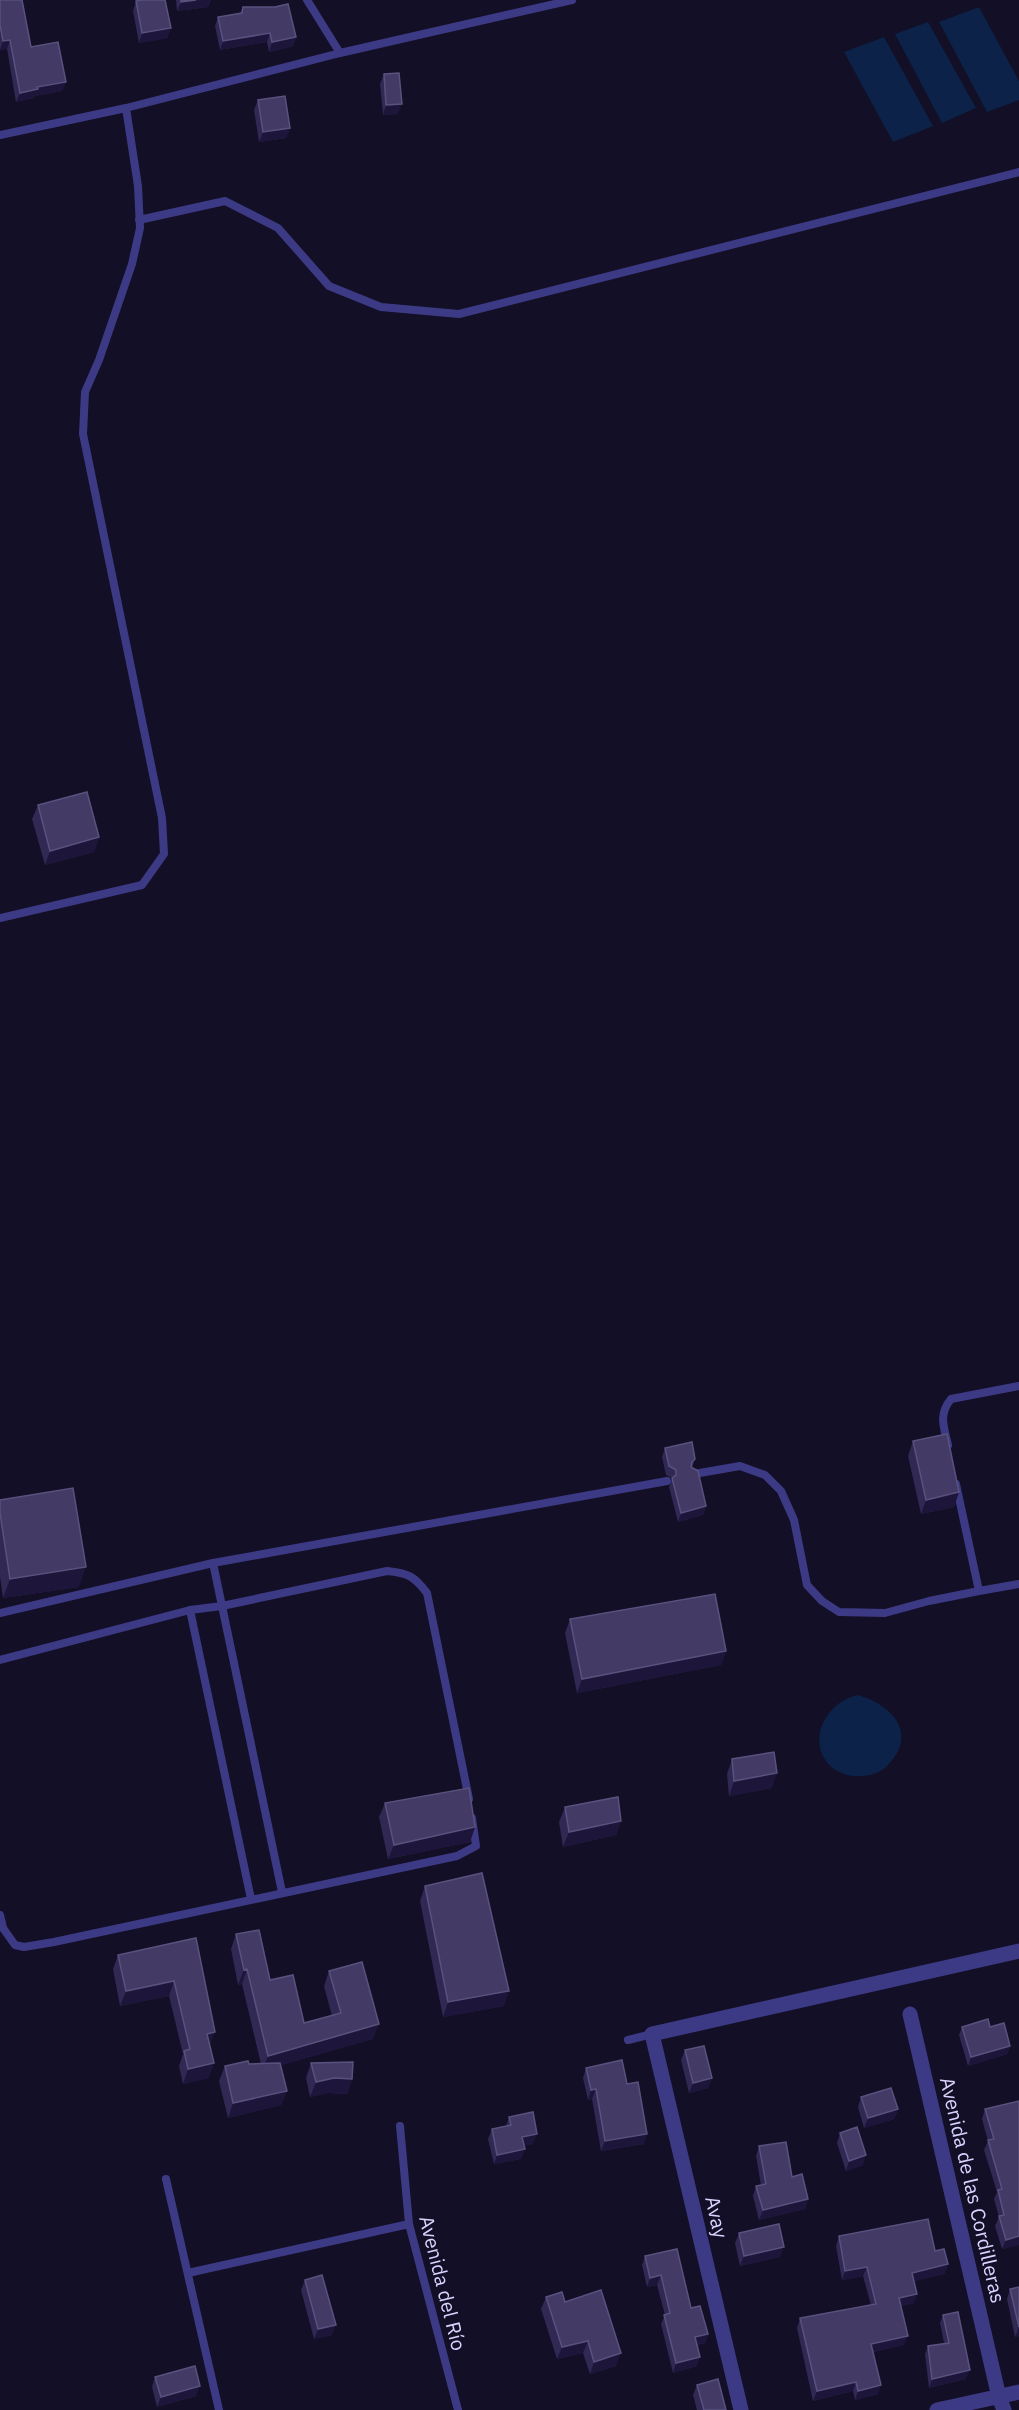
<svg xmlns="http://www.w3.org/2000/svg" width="1019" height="2410" viewBox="0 0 1019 2410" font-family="'IBM Plex Sans',sans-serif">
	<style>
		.water { fill: #0c2248 }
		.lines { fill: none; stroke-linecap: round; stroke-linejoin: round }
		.service { stroke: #3d3a85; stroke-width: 8 }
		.minor { stroke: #3d3a85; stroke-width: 15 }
		.wall { fill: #312854 }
		.shaded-wall { fill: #1d163a }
		.building { fill: #433a66; stroke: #5a527e; stroke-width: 1.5 }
		.labels { text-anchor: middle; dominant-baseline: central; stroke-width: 4.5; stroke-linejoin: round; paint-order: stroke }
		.street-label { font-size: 20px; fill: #d9d4ff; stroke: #130f26 }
	</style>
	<rect width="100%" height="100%" fill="#130f26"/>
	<path class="water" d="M979,7L1019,81V100L987,112L939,22Z
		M928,22L976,108L942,123L895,34Z
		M884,37L933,126L893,142L844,52Z
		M858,1695C893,1705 918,1734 888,1765C872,1782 836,1780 824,1758C809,1731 832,1700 858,1695Z"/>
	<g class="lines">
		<path class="service" d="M307,0L340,53
			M0,135L126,108L340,53L572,0
			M139,220L225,201L278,228L329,286L381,307L459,314L1019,172
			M0,918L142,885L164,854L162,818L83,434L85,392L99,360L132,264L140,228L138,186L126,108
			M948,1445C944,1427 938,1415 951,1399L1019,1386
			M694,1474L740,1466L765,1475L781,1491L794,1520L807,1585L822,1601L839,1612L885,1613L929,1601L979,1591L956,1484
			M213,1563L282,1892
			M979,1591L1019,1584
			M190,1610L251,1899
			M0,1613L213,1563L667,1481
			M0,1660L190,1610L222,1606L387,1571C408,1573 414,1576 427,1593L469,1799
			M0,1915L3,1928L15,1945L24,1947L54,1942L457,1856L476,1846L472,1818
			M628,2040L652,2034
			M400,2126L409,2224L458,2410
			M166,2179L219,2410
			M188,2273L409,2224"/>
		<path class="minor" d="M910,2014L999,2397L1004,2410
			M741,2410L652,2034L1019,1951
			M937,2410L1019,2392"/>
	</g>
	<path class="wall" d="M0,0L31,47L66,82L62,91L35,96L34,98L16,102L7,49L0,50Z
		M176,0H211L208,7L177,11Z
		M136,1L171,28L167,38L139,43L133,11Z
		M243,7L296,37L293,46L269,52L267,42L220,50L215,26L218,17L240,13Z
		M384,74L398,114L383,115L380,84Z
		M258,100L290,128L286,138L259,142L254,110Z
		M38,805L99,837L94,852L45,865L32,819Z
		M913,1441L954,1507L921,1514L908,1456Z
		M665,1448L695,1459L692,1468L706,1506L703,1515L678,1522L669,1487L672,1478L666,1475L662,1457Z
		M0,1500L79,1587L3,1598L0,1577Z
		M570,1619L726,1651L721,1665L577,1693L565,1633Z
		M732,1759L772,1788L729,1796L727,1774Z
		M385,1803L475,1827L470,1842L388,1859L379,1817Z
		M565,1807L621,1821L616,1835L563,1847L559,1822Z
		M425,1886L504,2006L443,2017L420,1901Z
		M236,1934L270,1980L304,2023L332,2016L324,1986L329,1971L373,2039L281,2065L287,2091L281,2105L228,2118L219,2081L225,2066L249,2064H261L242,1984L238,1985L231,1949Z
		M196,1938L210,2047L214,2063L208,2078L183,2084L179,2066L183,2054L169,1996L120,2006L113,1969L118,1955Z
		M962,2027H990L1010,2046L1007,2054L968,2066L959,2035Z
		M685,2050L712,2078L708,2088L689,2093L681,2060Z
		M311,2063L352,2079L347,2094L328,2093L310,2097L306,2078Z
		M586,2068L627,2084L644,2144L601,2151L592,2099L588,2100L583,2078Z
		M861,2097L898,2109L894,2119L864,2128L858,2107Z
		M1019,2101V2245L1002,2249L995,2226L999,2217L994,2199L997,2192L984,2150L988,2141L982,2119L985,2109Z
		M509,2117L533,2144L524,2145L521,2159L494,2164L488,2139L492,2129L506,2126Z
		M840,2133L863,2165L846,2171L837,2143Z
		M759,2146L792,2177L808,2199L805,2209L759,2220L753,2196L756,2186L761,2185L756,2156Z
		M739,2233L780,2257L740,2266L735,2243Z
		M839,2236L935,2251L948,2264L944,2274L914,2281V2303L901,2306L904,2345L873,2352L878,2394L855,2400L853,2391L813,2401L797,2328L800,2318L871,2305L863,2276L842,2280L836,2246Z
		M645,2256L691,2308L708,2334L705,2343L697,2345V2366L673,2373L661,2324L665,2315L657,2285L647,2287L642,2265Z
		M305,2280L332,2335L314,2339L301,2290Z
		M1019,2287V2336L1015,2337L1007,2299L1010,2289Z
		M546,2297L565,2302L616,2366L590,2374L583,2353L557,2359L541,2309Z
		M943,2315L966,2379L929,2388L925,2354L928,2346L944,2343L940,2323Z
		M155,2377L196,2396L157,2407L152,2387Z
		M697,2385L726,2410H697L693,2395Z"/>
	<path class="shaded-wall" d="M196,0H211L208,7L177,11L181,2Z
		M171,28L167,38L139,43L142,33Z
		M270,33L267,42L220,50L223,41Z
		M296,37L293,46L269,52L272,42Z
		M10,40L7,49L0,50L3,41Z
		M66,82L62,91L35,96L34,98L16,102L20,93L37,87Z
		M402,104L398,114L383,115L386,105Z
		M290,128L286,138L259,142L263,132Z
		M99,837L94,852L45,865L50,851Z
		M959,1492L954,1507L921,1514L926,1500Z
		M706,1506L703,1515L678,1522L681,1513Z
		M86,1567L79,1587L3,1598L10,1579Z
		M726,1651L721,1665L577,1693L582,1679Z
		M777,1773L772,1788L729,1796L734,1781Z
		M621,1821L616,1835L563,1847L569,1832Z
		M475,1827L470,1842L388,1859L394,1845Z
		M247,1969L242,1984L238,1985L244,1970Z
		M174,1981L169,1996L120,2006L126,1991Z
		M509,1991L504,2006L443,2017L448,2002Z
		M379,2024L373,2039L262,2071L268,2056Z
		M215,2032L210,2046L207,2034Z
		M1010,2046L1007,2054L968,2066L971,2057Z
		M214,2063L208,2078L183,2084L188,2069Z
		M334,2078L352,2079L347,2094L328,2093L310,2097L316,2082Z
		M712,2078L708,2088L689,2093L693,2083Z
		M596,2089L592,2099L588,2100L591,2090Z
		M287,2091L281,2105L228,2118L233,2103Z
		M898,2109L894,2119L864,2128L868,2118Z
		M537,2134L533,2144L519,2147L522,2137Z
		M647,2134L644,2144L601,2151L605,2141Z
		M525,2149L521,2159L494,2164L497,2155Z
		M866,2155L863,2165L846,2171L849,2161Z
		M808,2199L805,2209L759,2220L763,2210Z
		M1019,2236V2245L1002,2249L1006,2240Z
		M784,2247L780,2257L740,2266L744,2256Z
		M948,2264L944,2274L909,2283L912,2273Z
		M867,2267L863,2276L842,2280L845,2271Z
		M661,2275L657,2285L647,2287L650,2278Z
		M917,2294L914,2303L896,2308L899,2298Z
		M336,2325L332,2335L314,2339L318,2329Z
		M1019,2327V2336L1015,2337Z
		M708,2334L705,2343L691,2346L695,2337Z
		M908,2336L904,2345L868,2353L871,2344Z
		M588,2341L583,2353L557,2359L562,2347Z
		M621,2353L616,2366L590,2374L594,2362Z
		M700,2357L697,2366L673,2373L676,2363Z
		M970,2370L966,2379L929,2388L932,2379Z
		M856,2382L853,2391L813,2401L817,2391Z
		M881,2385L878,2394L855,2400L858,2391Z
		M200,2386L196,2396L157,2407L161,2397Z"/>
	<path class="building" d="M0,0H22L31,47L58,42L66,82L37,87L38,89L20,93L10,40L3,41L0,25Z
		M141,0H165L171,28L142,33L136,1Z
		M181,0H196L181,2Z
		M288,4L296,37L272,42L270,33L223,41L218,17L242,13L243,7H275Z
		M399,73L402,104L386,105L384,74Z
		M285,96L290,128L263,132L258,100Z
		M87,792L99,837L50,851L38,805Z
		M947,1434L959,1492L926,1500L913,1441Z
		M692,1442L695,1459L692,1462L691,1467L698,1471L706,1506L681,1513L672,1478L676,1475V1470L669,1466L665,1448Z
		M73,1488L86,1567L10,1579L0,1513V1500Z
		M715,1594L726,1651L582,1679L570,1619Z
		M774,1752L777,1773L734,1781L732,1759Z
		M469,1788L475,1827L394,1845L385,1803Z
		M618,1797L621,1821L569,1832L565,1807Z
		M482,1873L509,1991L448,2002L425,1886Z
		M259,1930L270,1980L293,1975L304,2023L341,2013L329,1971L362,1962L379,2024L268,2056L247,1969L244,1970L236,1934Z
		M196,1938L215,2032L207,2034L214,2063L188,2069L184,2051L190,2049L174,1981L126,1991L118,1955Z
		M988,2019L990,2027L1004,2023L1010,2046L971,2057L962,2027Z
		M704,2046L712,2078L693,2083L685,2050Z
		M622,2060L627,2084L638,2082L647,2134L605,2141L596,2089L591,2090L586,2068Z
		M248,2061L249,2064L280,2063L287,2091L233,2103L225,2066Z
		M353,2062L352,2079L334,2078L316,2082L311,2063Z
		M891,2088L898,2109L868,2118L861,2097Z
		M1019,2101V2236L1006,2240L999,2216L1004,2215L998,2190L1002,2189L988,2140L994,2139L985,2109Z
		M533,2112L537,2134L522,2137L525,2149L497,2155L492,2129L511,2125L509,2117Z
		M857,2127L866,2155L849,2161L840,2133Z
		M786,2142L792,2177L802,2174L808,2199L763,2210L756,2186L766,2184L759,2146Z
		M928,2219L935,2251L944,2249L948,2264L912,2273L917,2294L899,2298L908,2336L871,2344L881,2385L858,2391L856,2382L817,2391L800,2318L876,2304L867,2267L845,2271L839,2236Z
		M779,2224L784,2247L744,2256L739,2233Z
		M677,2249L691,2308L700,2306L708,2334L695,2337L700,2357L676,2363L664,2315L670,2313L661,2275L650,2278L645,2256Z
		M322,2275L336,2325L318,2329L305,2280Z
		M1019,2287V2327L1010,2289Z
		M601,2290L621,2353L594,2362L588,2341L562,2347L546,2297L562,2292L565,2302Z
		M958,2312L970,2370L932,2379L928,2346L949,2343L943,2315Z
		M195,2366L200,2386L161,2397L155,2377Z
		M718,2379L726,2410H704L697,2385Z"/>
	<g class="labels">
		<g class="street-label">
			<text transform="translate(973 2190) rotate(77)">Avenida de las Cordilleras</text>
			<text transform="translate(717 2217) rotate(77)">Avay</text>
			<text transform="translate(443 2283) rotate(76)">Avenida del Río</text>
		</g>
	</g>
</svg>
